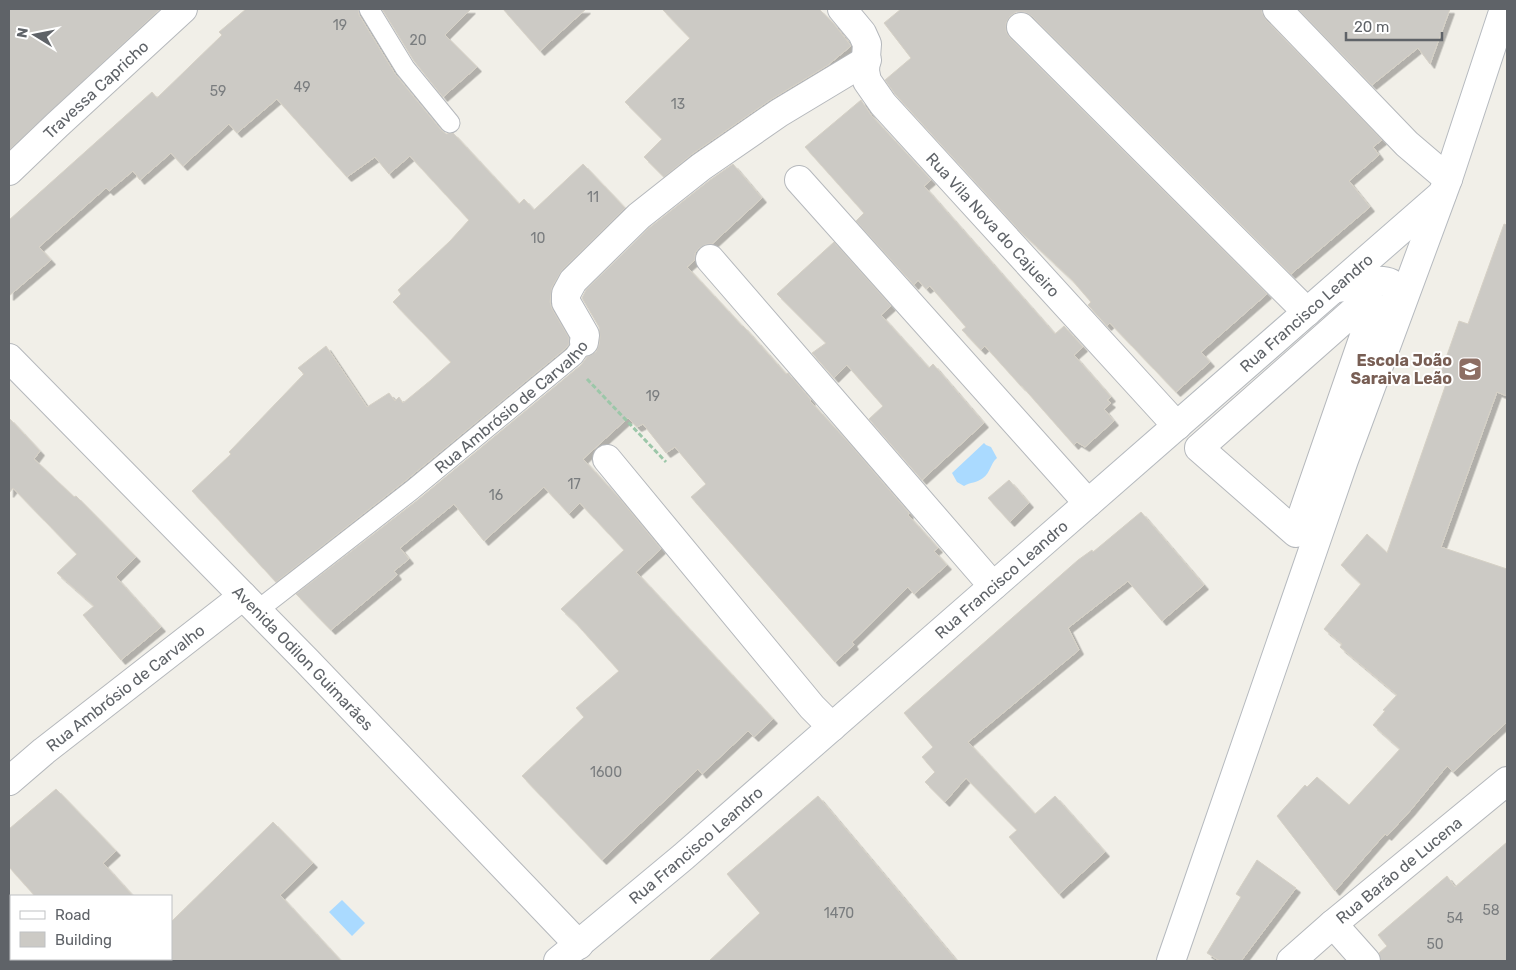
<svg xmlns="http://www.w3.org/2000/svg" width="1516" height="970" viewBox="0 0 1516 970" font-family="Rubik,sans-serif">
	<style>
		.water { fill: #aadaff }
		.building { fill: #cccac5; stroke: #d6d1c6; filter: url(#shadow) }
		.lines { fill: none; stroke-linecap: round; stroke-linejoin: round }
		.service-casing { stroke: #b5b8bc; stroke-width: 21 }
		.pedestrian-casing { stroke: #b5b8bc; stroke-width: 30 }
		.minor-casing { stroke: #b5b8bc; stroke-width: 30 }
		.tertiary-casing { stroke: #b5b8bc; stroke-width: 30 }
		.secondary-casing { stroke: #b6babf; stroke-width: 30 }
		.path { stroke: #9cc7a9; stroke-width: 3; stroke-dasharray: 5 2.5; stroke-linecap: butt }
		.service { stroke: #fff; stroke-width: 19 }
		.pedestrian { stroke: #fff; stroke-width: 28 }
		.minor { stroke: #fff; stroke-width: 28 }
		.tertiary { stroke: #fff; stroke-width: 28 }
		.secondary { stroke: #fff; stroke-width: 28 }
		.labels { text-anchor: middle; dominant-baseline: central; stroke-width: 4; stroke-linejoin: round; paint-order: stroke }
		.number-label { font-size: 14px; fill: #7a7d7f }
		.street-label { font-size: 16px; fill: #5f6368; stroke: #fff }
		.education-label { font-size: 16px; font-weight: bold; fill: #785e54; stroke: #fff; text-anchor: end }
	</style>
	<defs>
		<filter id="shadow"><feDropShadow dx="4.5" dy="4.5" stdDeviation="0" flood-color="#0004"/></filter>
	</defs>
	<rect width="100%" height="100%" fill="#f1efe8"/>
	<path class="water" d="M984,443L986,445L991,447L997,458C990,464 991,472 983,478C977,483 970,482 964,486L957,482L952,473Z
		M342,900L365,923L352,936L329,912Z"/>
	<path class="building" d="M9,9H160L9,150Z
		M246,9H358L359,15L395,74L441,130L446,134L453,133L519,204L524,199L534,210L583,164L625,208L562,270L552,287L550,302L552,309L569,338V344L566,348L405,481L276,582L192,491L231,454L229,452L304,374L298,368L326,346L367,407L389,393L395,401L399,397L403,403L431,380L451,362L393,302L401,294L398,290L450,241L469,220L410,156L389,174L375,157L347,177L277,99L237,133L229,124L183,166L171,153L140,180L133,171L109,191L106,188L39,247L51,260L9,296V220L152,92L157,98L222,35L219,32Z
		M382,9H471L445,35L477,67L443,97L414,61Z
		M503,9H586L540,51Z
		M662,9H819L834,24L851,46L828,65L770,100L692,154L664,177L644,157L662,139L625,102L690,38Z
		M901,9H1262V13L1266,20L1382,140L1373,147L1379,155L1349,181L1370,207L1291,274L1032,16L1025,12H1016L1010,16L1006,23V32L1010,38L1267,294L1201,352L1210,362L1176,392L1110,323L1107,326L1088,305L1091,302L1072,280L1020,231L895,94L885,80L911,58L884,23Z
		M1298,9H1450L1430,64L1418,48L1372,85Z
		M861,100L871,115L931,180L924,186L1055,334L1064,326L1083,347L1074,355L1111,397L1107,400L1111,403L1104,409L1114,421L1085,447L1077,442L1074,445L1022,386H1021L985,346L981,350L962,330L966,327L930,286L926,289L918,280L914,285L856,221L864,213L805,147Z
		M733,164L762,198L712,244H707L699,248L695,253V260L687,267L742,326H743L786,374L788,373L811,400L810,401L847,441L909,513L908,515L938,548L934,551L947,565L914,594L908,587L852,642L854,645L835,662L691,497L706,484L675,447L666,453L643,424L637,427L628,418L583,459L620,499L661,549L636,572L773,719L754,737L748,731L702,774L698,769L602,860L522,776L584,717L576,708L619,671L574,621L561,609L624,550L580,503L569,514L544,487L484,541L454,504L400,548L409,559L394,571L397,575L331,630L296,594L419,499L581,365L587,357L596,352L599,345L600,337L599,327L582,298L586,290L649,228L710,180Z
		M1504,224L1507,225V396L1497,392L1441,547L1507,569V722L1453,772L1447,766L1410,811L1387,836L1385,834L1335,891L1277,816L1305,785L1307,787L1317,777L1349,805L1400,749L1373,725L1385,711L1383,710L1397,695L1340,647L1342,644L1324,629L1361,584L1341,565L1367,534L1387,553L1447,381L1442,379L1444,373L1441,372L1459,321L1468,324Z
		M834,242L891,306L881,315L929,368L933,364L984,423L922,480L869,419L883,406L847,365L834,378L812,353L826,343L777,294Z
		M9,418L40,451L34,459L74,497L76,496L136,557L116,577L161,627L121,660L83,615L94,606L57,573L77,554L13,488L9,493Z
		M1009,480L1029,503L1010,522L988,498Z
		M1141,512L1204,585L1162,621L1128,581L1068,628L1079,650L968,742L1035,814L1055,796L1105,852L1059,894L1009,837L1017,830L966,778L945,802L925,782L935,772L922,757L933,747L904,713L1078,560L1092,550L1093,552Z
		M56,789L116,851L103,863L133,896H35L9,867V829Z
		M818,796L957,961H709L760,913L727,874Z
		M273,822L313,863L280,895L341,961H171V922Z
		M1507,842V961H1381L1379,953L1387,946L1378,935L1447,876L1455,887Z
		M1257,860L1296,888L1241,961H1220L1207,953L1241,897L1236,894Z"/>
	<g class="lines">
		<g class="service-casing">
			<g id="service">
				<path d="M369,9L405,68L450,123"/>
				<path id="s1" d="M258,610L412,490L574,356L584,342"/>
			</g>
		</g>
		<g class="pedestrian-casing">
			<path id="pedestrian" d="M1364,302H1370L1373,310L1296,533L1199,448Z"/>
		</g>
		<g class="minor-casing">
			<g id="minor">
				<path id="s2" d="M842,9L862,33L867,44L865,71L867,81L883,104L1177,426"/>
				<path d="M1277,9L1407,144L1448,179"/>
				<path d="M1021,27L1307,312"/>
				<path id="s3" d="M9,171L57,125L183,9"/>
				<path d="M799,180L1088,503"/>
				<path d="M710,259L993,586"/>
				<path d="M584,342L585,335L566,302V294L573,281L639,216L701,167L779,113L867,60"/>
				<path d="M607,459L812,707L832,727"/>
				<path id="s4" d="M9,781L44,751L243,596"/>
				<path d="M9,911L11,914"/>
				<path d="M1333,924L1366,961"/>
				<path d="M53,959L56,961"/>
				<path id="s5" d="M1291,961L1333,924L1507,781"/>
			</g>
		</g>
		<g class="tertiary-casing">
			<g id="tertiary">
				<path id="s6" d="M9,358L306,660L579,945"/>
			</g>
		</g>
		<g class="secondary-casing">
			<g id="secondary">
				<path d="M1334,289C1346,287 1388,273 1394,287C1398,295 1393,309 1391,318"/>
				<path id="s7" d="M558,961L683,857L1442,194"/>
				<path d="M1171,961L1344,460L1448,179L1504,9"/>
			</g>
		</g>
		<path class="path" d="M587,379L666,462"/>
		<use href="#service" class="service"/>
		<use href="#pedestrian" class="pedestrian"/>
		<use href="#minor" class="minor"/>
		<use href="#tertiary" class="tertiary"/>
		<use href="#secondary" class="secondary"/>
	</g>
	<defs>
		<g id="school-square" transform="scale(1.25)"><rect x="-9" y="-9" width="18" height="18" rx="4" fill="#8d6e63" stroke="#fff"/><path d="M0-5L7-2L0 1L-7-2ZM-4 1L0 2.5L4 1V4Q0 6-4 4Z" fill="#fff"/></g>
	</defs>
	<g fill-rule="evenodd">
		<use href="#school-square" x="1470" y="369"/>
	</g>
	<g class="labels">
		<g class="number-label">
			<text x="340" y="25">19</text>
			<text x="418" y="40">20</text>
			<text x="302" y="87">49</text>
			<text x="218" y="91">59</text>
			<text x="678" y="104">13</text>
			<text x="593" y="197">11</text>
			<text x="538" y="238">10</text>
			<text x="653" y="396">19</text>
			<text x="574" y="484">17</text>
			<text x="496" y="495">16</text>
			<text x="606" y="772">1600</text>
			<text x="1491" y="910">58</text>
			<text x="839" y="913">1470</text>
			<text x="1455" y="918">54</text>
			<text x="1435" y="944">50</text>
		</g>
		<g class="street-label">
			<text stroke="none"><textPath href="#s3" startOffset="119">Travessa Capricho</textPath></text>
			<text stroke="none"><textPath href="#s2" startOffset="272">Rua Vila Nova do Cajueiro</textPath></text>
			<text stroke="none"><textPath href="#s7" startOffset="990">Rua Francisco Leandro</textPath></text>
			<text stroke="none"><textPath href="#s1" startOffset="325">Rua Ambrósio de Carvalho</textPath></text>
			<text stroke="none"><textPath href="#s7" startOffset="585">Rua Francisco Leandro</textPath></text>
			<text stroke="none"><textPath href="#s6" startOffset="420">Avenida Odilon Guimarães</textPath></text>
			<text stroke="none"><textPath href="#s4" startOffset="149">Rua Ambrósio de Carvalho</textPath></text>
			<text stroke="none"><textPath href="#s7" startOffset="180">Rua Francisco Leandro</textPath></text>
			<text stroke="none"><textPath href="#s5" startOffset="141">Rua Barão de Lucena</textPath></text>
		</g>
		<g class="education-label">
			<text x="1452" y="360">Escola João<tspan x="1452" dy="18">Saraiva Leão</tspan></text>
		</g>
	</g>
	<rect width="1516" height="970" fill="none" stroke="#5f6368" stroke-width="20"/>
	<rect x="10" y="895" width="162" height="65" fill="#ffffff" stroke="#bfc1c3"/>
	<rect x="20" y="911" width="25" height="8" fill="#ffffff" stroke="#bfc1c3"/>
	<text x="55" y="920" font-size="15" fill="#5f6368">Road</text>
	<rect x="20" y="932" width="25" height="15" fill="#cccac5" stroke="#bfc1c3"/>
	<text x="55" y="945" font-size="15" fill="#5f6368">Building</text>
	<g transform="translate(35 35) rotate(280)" stroke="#ffffff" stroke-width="4" paint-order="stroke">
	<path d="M0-4L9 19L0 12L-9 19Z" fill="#5f6368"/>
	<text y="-8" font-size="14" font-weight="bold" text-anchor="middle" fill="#5f6368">N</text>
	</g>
	<path d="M1346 32v8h96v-8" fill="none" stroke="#5f6368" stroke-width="2.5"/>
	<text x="1354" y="32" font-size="15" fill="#5f6368" stroke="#ffffff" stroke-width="4" paint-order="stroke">20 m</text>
</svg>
